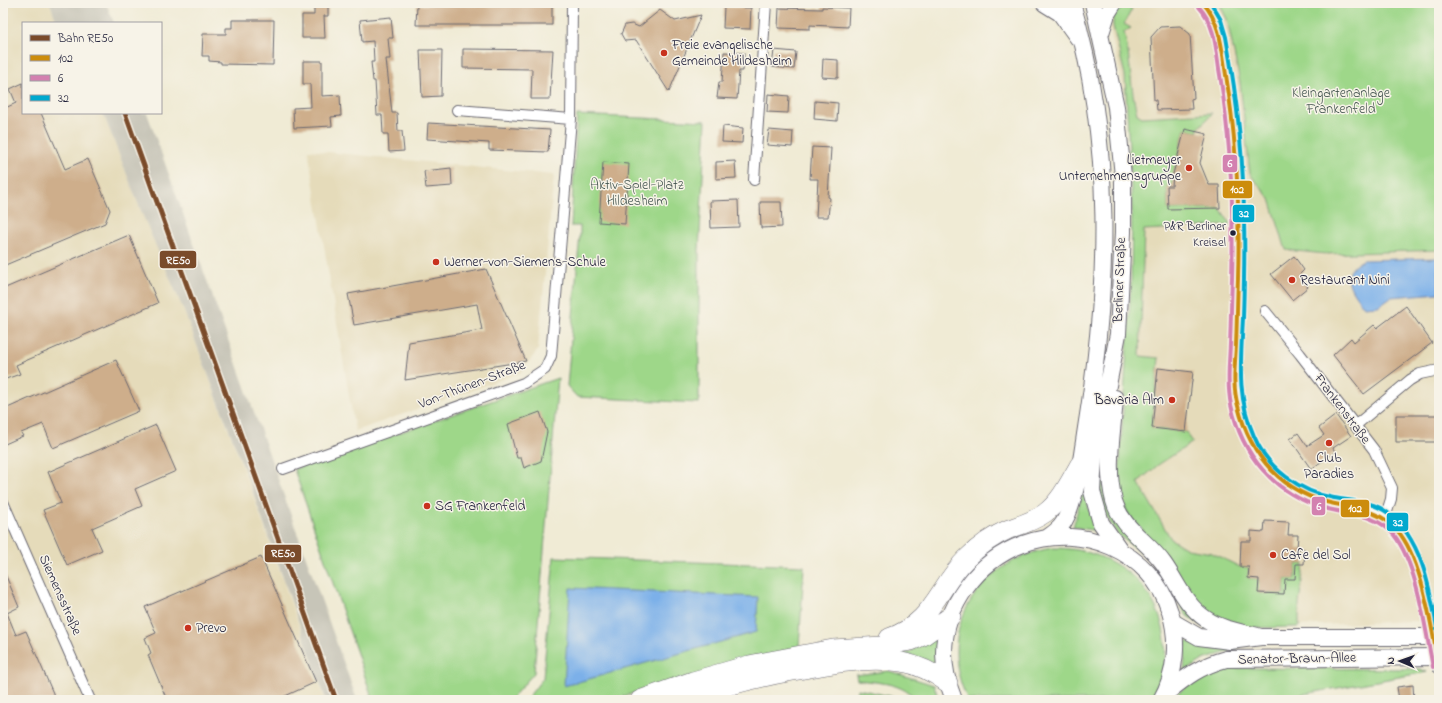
<svg xmlns="http://www.w3.org/2000/svg" width="1442" height="703" viewBox="0 0 1442 703" font-family="'Indie Flower',sans-serif">
	<style>
		.built { fill: #e5dbba }
		.industrial { fill: #c7c5b8 }
		.green { fill: #9ed789; stroke: #607c62 }
		.water { fill: #7cb0e9; stroke: #4f6992 }
		.building { fill: #ceae8b }
		.lines { fill: none; stroke-linecap: round; stroke-linejoin: round }
		.street-casing { stroke: #6a6871; stroke-width: 12 }
		.secondary-casing { stroke: #6a6871; stroke-width: 16 }
		.primary-casing { stroke: #6a6871; stroke-width: 18 }
		.highway-casing { stroke: #6a6871; stroke-width: 20 }
		.street { stroke: #fff; stroke-width: 10 }
		.secondary { stroke: #fff; stroke-width: 14 }
		.primary { stroke: #fff; stroke-width: 16 }
		.highway { stroke: #fff; stroke-width: 19 }
		.bus-1-casing { stroke: #f7f3e8; stroke-width: 7 }
		.bus-2-casing { stroke: #f7f3e8; stroke-width: 7 }
		.bus-3-casing { stroke: #f7f3e8; stroke-width: 7 }
		.bus-1 { stroke: #cc8c0c; stroke-width: 4 }
		.bus-2 { stroke: #d381b0; stroke-width: 4 }
		.bus-3 { stroke: #00a9ce; stroke-width: 4 }
		.rail-1-casing { stroke: #f7f3e8; stroke-width: 8 }
		.rail-1 { stroke: #7a4b2a; stroke-width: 5 }
		.poi-dot { fill: #c8321e; stroke: #f7f3e8; stroke-width: 1.5 }
		.bus-dot { fill: #22223b; stroke: #f7f3e8; stroke-width: 1.5 }
		.labels { text-anchor: middle; dominant-baseline: central; stroke-width: 3; stroke-linejoin: round; paint-order: stroke }
		.bus-label { font-size: 13px; fill: #22223b; stroke: #f7f3e8; text-anchor: end }
		.poi-label { font-size: 14px; fill: #22223b; stroke: #f7f3e8; text-anchor: start }
		.park-label { font-size: 14px; fill: #475852; stroke: #f7f3e8 }
		.street-label { font-size: 14px; fill: #22223b; stroke: #f7f3e8 }
		.line-badge { stroke: #f7f3e8; stroke-width: 1.5 }
		.badge-label { font-size: 11px; text-anchor: middle; font-weight: bold; fill: #fff }
	</style>
	<rect width="100%" height="100%" fill="#f7f3e8"/>
	<filter id="ink" filterUnits="userSpaceOnUse"><feTurbulence type="fractalNoise" baseFrequency=".025" numOctaves="2"/><feDisplacementMap in="SourceGraphic" scale="8" xChannelSelector="R" yChannelSelector="G"/><feConvolveMatrix kernelMatrix="1 2 1 2 8 2 1 2 1" color-interpolation-filters="sRGB"/></filter>
	<filter id="wash" filterUnits="userSpaceOnUse"><feTurbulence type="fractalNoise" baseFrequency=".012" numOctaves="4" result="noise"/><feDisplacementMap in="SourceGraphic" scale="16" xChannelSelector="R" yChannelSelector="G"/><feGaussianBlur stdDeviation="0.9" result="paint"/><feColorMatrix in="noise" values="0 0 0 0 0 0 0 0 0 0 0 0 0 0 0 0 0 1.4 0 .05"/><feComposite in="paint" operator="in"/></filter>
	<g filter="url(#wash)">
		<rect width="100%" height="100%" fill="#f0ebd5"/>
		<path class="built" d="M3,3H50L57,23H23V113H103L143,216L184,311L252,493L325,700H3Z
			M1104,3H1219L1227,19L1240,82L1250,174L1270,199L1286,250L1326,254L1439,250V620L1246,628L1124,503L1119,475L1131,284L1132,207L1130,140L1124,91Z
			M308,150L554,175L538,350L520,373L355,431Z"/>
		<path class="industrial" d="M50,3H106L114,23H57Z
			M103,113H147L357,700H326L253,493L184,311L143,216Z"/>
		<path class="green" d="M1120,3H1131L1129,7L1132,9L1124,24L1131,28L1124,32C1131,59 1130,87 1137,114L1142,117L1212,113C1208,121 1200,123 1197,132L1185,129L1173,174L1172,186H1167L1168,209L1220,208L1231,225L1144,230L1140,356L1159,358L1152,428L1186,432L1193,442L1158,465L1138,482L1171,539L1187,549L1212,553L1240,567H1249L1248,578L1259,579V593L1284,594L1285,579H1295L1296,564H1304L1299,604V627C1272,627 1244,631 1219,619C1198,609 1141,535 1128,513C1122,501 1120,488 1119,475L1131,284L1132,207L1125,75L1113,26V19Z
			M1219,3H1439V250L1326,254L1286,250L1270,199L1250,174L1240,82L1227,19Z
			M577,115L706,121L699,250V403L577,397L567,386L580,234V226H571Z
			M558,378L534,673L510,700H373L294,469Z
			M1106,454L1108,485L1214,633L1187,616L1157,564L1118,535L1105,514L1100,493V481Z
			M1085,483L1089,510L1098,531L1073,527Z
			M1052,548C1118,547 1171,594 1165,662C1164,675 1159,688 1154,700H968C933,631 979,560 1052,548Z
			M554,557L804,566L799,648L609,700H526L543,678Z
			M938,635L937,663L902,654L909,652Z
			M1186,641L1212,649L1240,648L1203,660L1184,672Z
			M1229,668L1420,669L1427,672L1271,700H1174L1178,693L1204,673Z
			M889,671L934,685L939,700H918C899,682 881,683 857,680L856,675Z
			M858,689L907,700H857Z"/>
		<path class="water" d="M1439,258V293L1391,297L1378,306L1364,307C1350,289 1338,274 1363,260Z
			M570,588L758,597L756,632L564,686Z"/>
		<g id="blocks">
			<path class="building" d="M314,3H328V16H324L325,38H302V15H314Z
				M417,5L552,6V25H416Z
				M724,7L751,8L750,29L723,28Z
				M822,7L849,8L848,27L810,25V29L778,28L779,8L822,9Z
				M660,10L675,21L701,15L669,92L636,40L625,41L621,34L625,25L632,24L639,27Z
				M391,17L393,38H388L390,59H386L392,113H397L398,131H402L404,151L389,152L388,134H383L382,115H377L375,81H373L371,62H374L373,41L362,42L360,20Z
				M232,20H274L273,65L221,64V62L209,61V56H202L203,34H226V28H232Z
				M1180,26L1190,34L1194,98L1191,99L1192,109L1157,110L1156,100H1154L1151,37L1160,27Z
				M463,49L553,50L550,99H531L532,69L463,68Z
				M420,50H442L441,96L422,97Z
				M774,50L796,52L794,69L772,67Z
				M724,52L744,53L743,71H739L737,99L717,98L719,82H722Z
				M823,59L838,60V78L822,77Z
				M303,61H322V96L340,95L341,116L331,117L332,126L294,128L293,108L311,107L310,84H303Z
				M23,83V113H41L65,169L88,159L110,210L105,223L3,266V109L16,103L10,89Z
				M768,94L789,96L788,113L767,112Z
				M815,101L838,103L837,121L814,119Z
				M428,123L550,130L548,152L489,150V143L427,139Z
				M723,126L743,128L742,143L722,142Z
				M1185,129L1207,134L1200,163L1209,185H1219L1220,208L1168,209L1167,186H1172L1173,174Z
				M769,130L793,132L792,147L767,145Z
				M812,147L831,148L828,197L830,198L828,217H816L818,179H810Z
				M735,161L736,178L716,179V162Z
				M603,162L629,164L625,224L599,222Z
				M451,168L452,186L426,188L424,171Z
				M738,200L739,227L711,228L710,201Z
				M760,202H781L782,227L761,228Z
				M129,235L158,303L16,365L20,374L3,380V289Z
				M1294,256L1304,270L1299,275L1308,287L1292,300L1271,274Z
				M486,269L526,361L405,380L409,342L482,330L477,304L354,325L348,294Z
				M1406,306L1432,343L1364,394L1333,355L1351,338L1354,342L1374,325L1377,328Z
				M116,360L139,411L53,448L43,424L21,433L23,436L5,444L3,438V410Z
				M1158,368L1193,372L1186,432L1152,428Z
				M540,412L547,432L541,461L524,468L521,458H517L508,424Z
				M1336,415L1351,436L1333,448L1335,452L1311,469L1290,439L1298,433L1307,446L1324,435L1319,428Z
				M1396,415H1439V442H1396Z
				M156,425L176,471L135,489L142,506L92,528L102,550L67,565L43,510L61,503L48,472Z
				M1265,521L1289,522L1288,535H1298L1297,549H1305L1304,564H1296L1295,579H1285L1284,594L1258,593L1259,579L1248,578L1249,567H1240L1241,541H1251V531L1264,532Z
				M261,557L316,682L283,697L284,700H167L148,655L151,653L145,638L156,633L145,607Z
				M3,569L19,607L7,613L16,635L26,631L56,700H3Z
				M1413,685L1414,700H1399L1397,687Z"/>
		</g>
	</g>
	<g filter="url(#ink)">
		<use href="#blocks" fill-opacity="0" stroke="#6a6871" stroke-width="1"/>
		<g class="lines">
			<g class="street-casing">
				<path id="street" d="M1203,3C1219,17 1221,42 1224,61C1244,168 1239,275 1234,382C1238,439 1267,486 1324,502C1343,507 1370,506 1385,518C1419,546 1424,597 1432,637
					M457,110L571,119
					M754,180L766,3
					M1265,311L1300,354L1374,450L1392,488L1391,499L1385,518
					M1356,425L1410,380L1420,374L1439,370
					M283,469L524,383L545,369L551,356L571,119L572,3
					M3,502L90,700"/>
			</g>
			<g class="secondary-casing">
				<path id="secondary" d="M1432,637L1439,666"/>
			</g>
			<g class="primary-casing">
				<path id="primary" d="M1044,3L1060,13L1078,38
					M1093,3L1116,107L1123,176V232L1118,334L1094,457L1092,491L1101,523L1120,550
					M1101,33L1107,14L1114,3
					M1115,398C1113,431 1105,468 1114,501C1122,529 1148,541 1164,564C1178,584 1185,605 1206,619C1222,630 1243,632 1261,637
					M1047,538C1052,534 1057,531 1061,526C1076,507 1082,453 1086,428C1109,285 1114,144 1072,3
					M1173,622L1199,637L1230,641L1261,637H1439
					M1165,694C1186,677 1200,666 1226,659L1439,657
					M954,700C948,685 944,669 944,653C944,605 979,560 1023,544C1081,522 1152,551 1170,612C1179,640 1176,674 1161,700"/>
			</g>
			<g class="highway-casing">
				<path id="highway" d="M889,638C934,622 937,588 966,559C979,546 993,536 1009,529C1021,525 1034,521 1045,513C1061,501 1070,481 1080,464
					M640,700L693,681L749,665L833,649L882,646L911,641L923,636L951,616
					M682,700C718,688 755,678 793,671C829,664 865,657 902,662C919,665 934,673 948,683"/>
			</g>
			<use href="#street" class="street"/>
			<use href="#secondary" class="secondary"/>
			<use href="#primary" class="primary"/>
			<use href="#highway" class="highway"/>
			<g class="bus-1-casing">
				<path id="bus-1" d="M1203,3C1221,23 1222,50 1226,75C1237,143 1240,211 1238,279C1237,301 1237,323 1236,345C1235,365 1232,386 1238,406C1250,456 1283,494 1335,504C1358,509 1381,511 1397,530C1423,560 1431,628 1439,666"/>
			</g>
			<g class="bus-2-casing">
				<path id="bus-2" d="M1199,7C1216,25 1216,52 1220,75C1231,143 1234,211 1232,279C1231,301 1231,322 1230,344C1229,365 1227,385 1231,405C1242,455 1274,494 1324,508C1349,515 1376,513 1394,535C1418,566 1425,629 1433,667"/>
			</g>
			<g class="bus-3-casing">
				<path id="bus-3" d="M1211,3L1221,20L1226,37C1237,98 1244,160 1244,222C1245,254 1244,286 1243,318C1241,360 1236,396 1254,436C1267,468 1300,492 1334,498C1352,501 1373,501 1388,513C1424,540 1431,596 1439,638"/>
			</g>
			<use href="#bus-1" class="bus-1"/>
			<use href="#bus-2" class="bus-2"/>
			<use href="#bus-3" class="bus-3"/>
			<g class="rail-1-casing">
				<path id="rail-1" d="M125,113L336,700"/>
			</g>
			<use href="#rail-1" class="rail-1"/>
		</g>
	</g>
	<g class="poi-dot">
		<circle cx="664" cy="53" r="4"/>
		<circle cx="1189" cy="168" r="4"/>
		<circle cx="436" cy="262" r="4"/>
		<circle cx="1292" cy="280" r="4"/>
		<circle cx="1172" cy="400" r="4"/>
		<circle cx="1329" cy="443" r="4"/>
		<circle cx="427" cy="506" r="4"/>
		<circle cx="1273" cy="555" r="4"/>
		<circle cx="188" cy="628" r="4"/>
	</g>
	<circle class="bus-dot" cx="1233" cy="233" r="3.5"/>
	<g class="labels">
		<g class="bus-label">
			<text x="1226" y="226">P&amp;R Berliner<tspan x="1226" dy="16">Kreisel</tspan></text>
		</g>
		<g class="poi-label">
			<text x="672" y="45">Freie evangelische<tspan x="672" dy="16">Gemeinde Hildesheim</tspan></text>
			<text x="1181" y="160" text-anchor="end">Lietmeyer<tspan x="1181" dy="16">Unternehmensgruppe</tspan></text>
			<text x="444" y="262">Werner-von-Siemens-Schule</text>
			<text x="1300" y="280">Restaurant Nini</text>
			<text x="1164" y="400" text-anchor="end">Bavaria Alm</text>
			<text x="1329" y="458" text-anchor="middle">Club<tspan x="1329" dy="16">Paradies</tspan></text>
			<text x="435" y="506">SG Frankenfeld</text>
			<text x="1281" y="555">Cafe del Sol</text>
			<text x="196" y="628">Prevo</text>
		</g>
		<g class="park-label">
			<text x="1341" y="93">Kleingartenanlage<tspan x="1341" dy="16">Frankenfeld</tspan></text>
			<text x="637" y="185">Aktiv-Spiel-Platz<tspan x="637" dy="16">Hildesheim</tspan></text>
		</g>
		<g class="street-label">
			<text transform="translate(1120 280) rotate(-88)">Berliner Straße</text>
			<text transform="translate(472 385) rotate(-21)">Von-Thünen-Straße</text>
			<text transform="translate(1342 409) rotate(53)">Frankenstraße</text>
			<text transform="translate(60 595) rotate(66)">Siemensstraße</text>
			<text transform="translate(1297 659) rotate(-1)">Senator-Braun-Allee</text>
		</g>
	</g>
	<g class="line-badge">
		<rect x="1222" y="154" width="16" height="19" rx="4" fill="#d381b0"/>
		<rect x="1222" y="180" width="31" height="19" rx="4" fill="#cc8c0c"/>
		<rect x="1232" y="204" width="23" height="19" rx="4" fill="#00a9ce"/>
		<rect x="159" y="250" width="38" height="19" rx="4" fill="#7a4b2a"/>
		<rect x="1311" y="496" width="15" height="20" rx="4" fill="#d381b0"/>
		<rect x="1340" y="499" width="30" height="19" rx="4" fill="#cc8c0c"/>
		<rect x="1386" y="512" width="23" height="20" rx="4" fill="#00a9ce"/>
		<rect x="264" y="544" width="38" height="19" rx="4" fill="#7a4b2a"/>
	</g>
	<g class="badge-label">
		<text x="1230" y="167">6</text>
		<text x="1237" y="193">102</text>
		<text x="1244" y="217">32</text>
		<text x="178" y="264">RE50</text>
		<text x="1319" y="510">6</text>
		<text x="1355" y="512">102</text>
		<text x="1398" y="526">32</text>
		<text x="283" y="557">RE50</text>
	</g>
	<rect width="1442" height="703" fill="none" stroke="#f7f3e8" stroke-width="16"/>
	<rect x="22" y="22" width="140" height="92" fill="#f7f3e8" stroke="#a29fa3"/>
	<rect x="30" y="35" width="20" height="6" fill="#7a4b2a" stroke="#a29fa3"/>
	<text x="58" y="42" font-size="12" fill="#22223b">Bahn RE50</text>
	<rect x="30" y="55" width="20" height="6" fill="#cc8c0c" stroke="#a29fa3"/>
	<text x="58" y="62" font-size="12" fill="#22223b">102</text>
	<rect x="30" y="75" width="20" height="6" fill="#d381b0" stroke="#a29fa3"/>
	<text x="58" y="82" font-size="12" fill="#22223b">6</text>
	<rect x="30" y="95" width="20" height="6" fill="#00a9ce" stroke="#a29fa3"/>
	<text x="58" y="102" font-size="12" fill="#22223b">32</text>
	<g transform="translate(1400 661) rotate(272)" stroke="#f7f3e8" stroke-width="3" paint-order="stroke">
	<path d="M0-3L7 15L0 10L-7 15Z" fill="#22223b"/>
	<text y="-6" font-size="11" font-weight="bold" text-anchor="middle" fill="#22223b">N</text>
	</g>
</svg>
